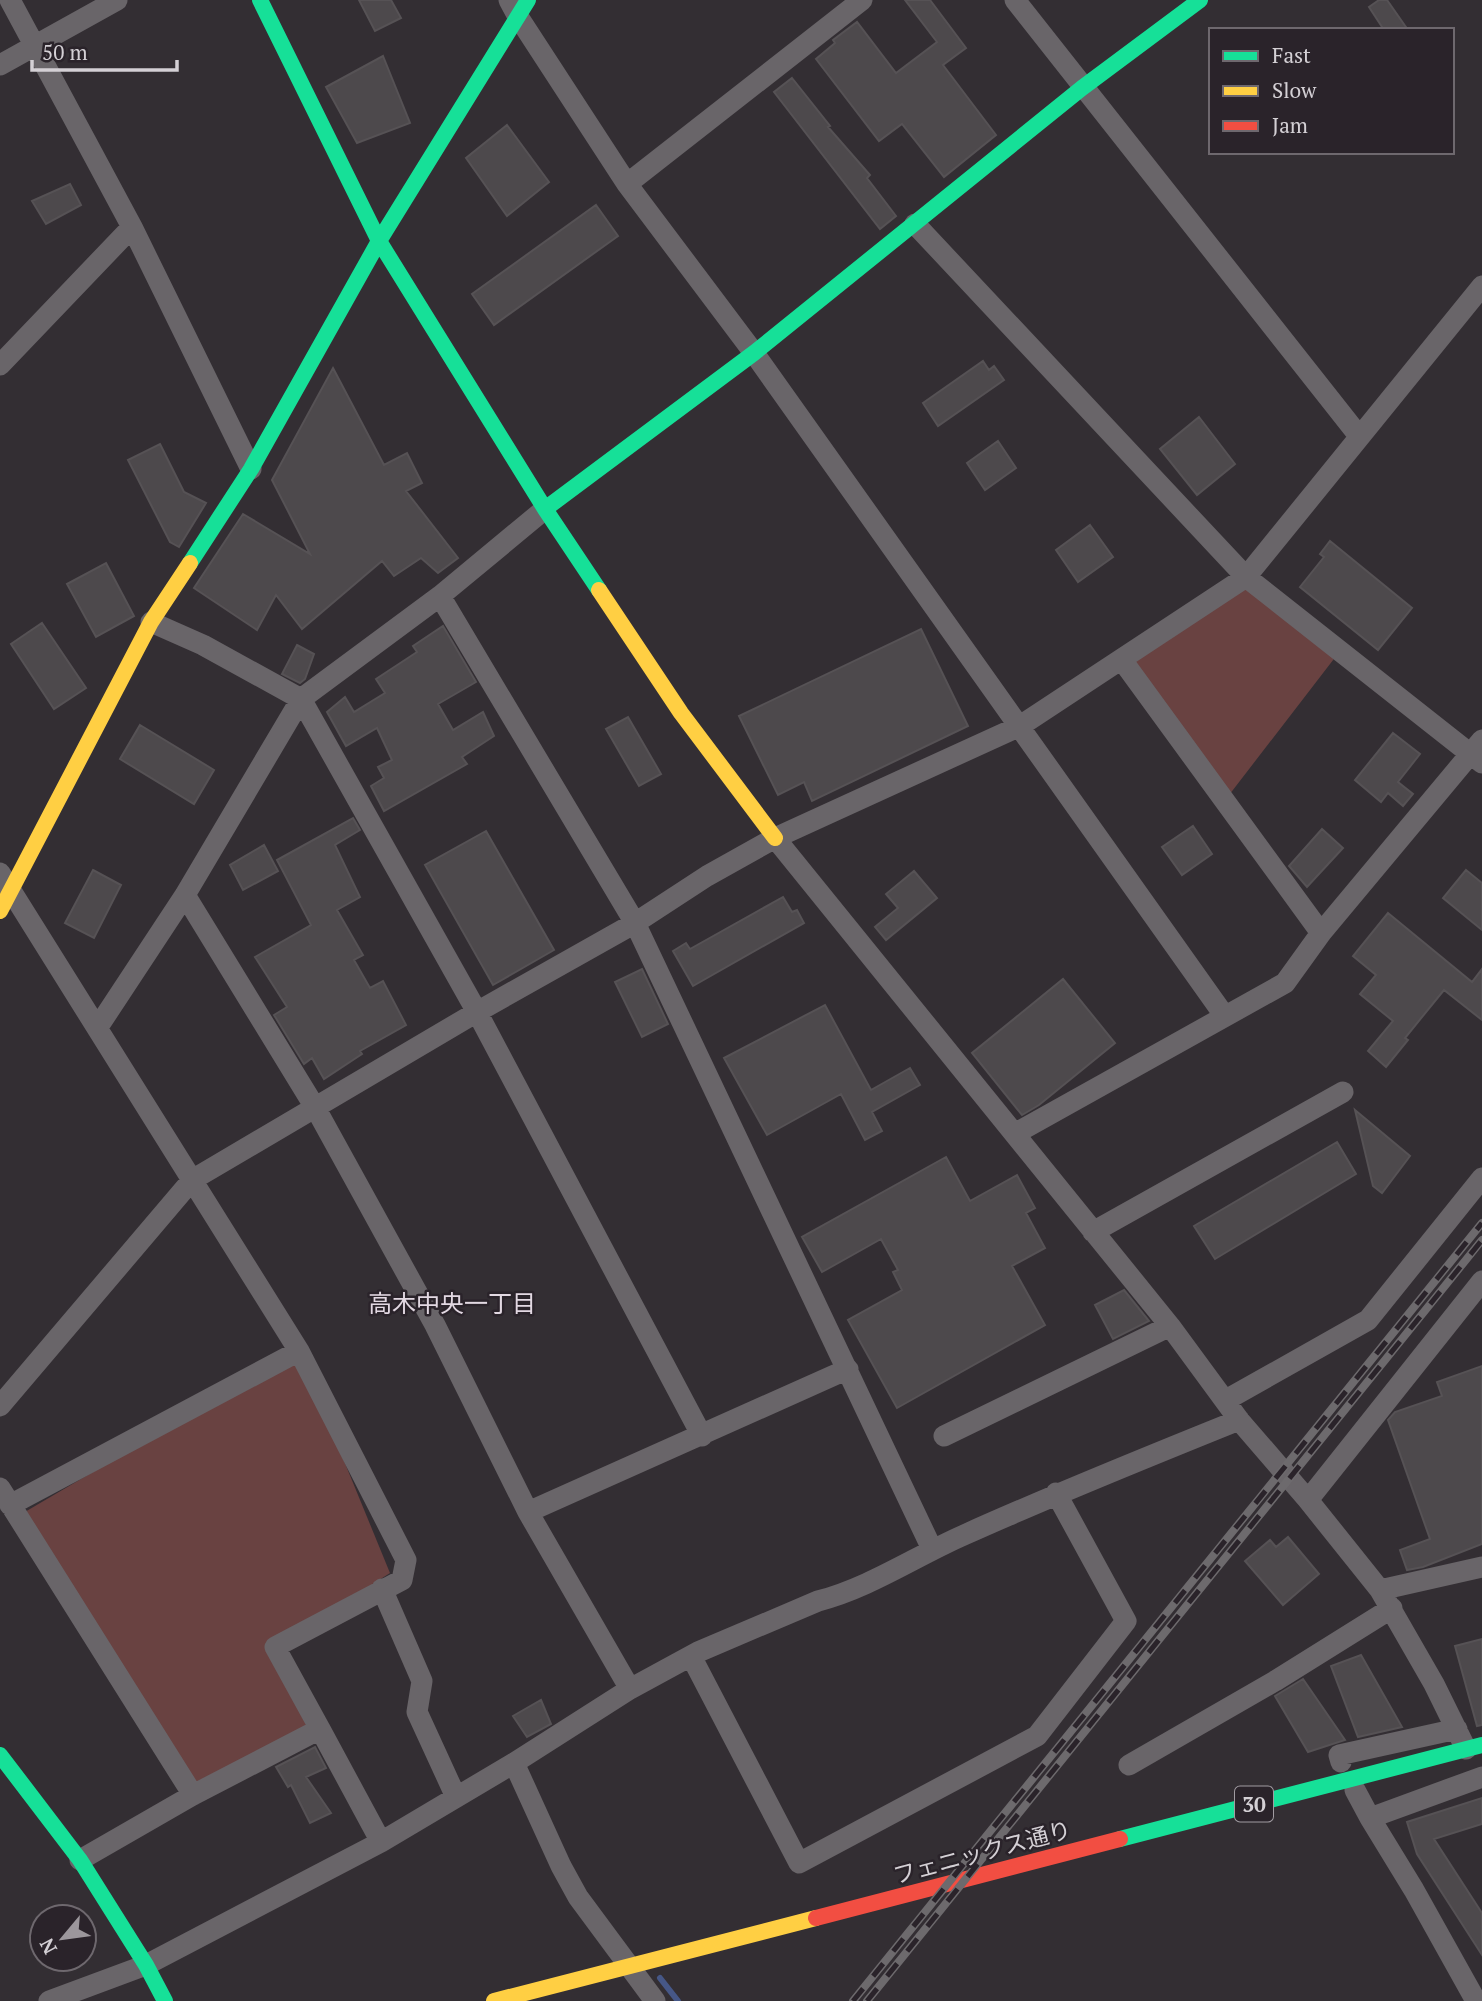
<svg xmlns="http://www.w3.org/2000/svg" width="1482" height="2001" viewBox="0 0 1482 2001" font-family="'PT Serif','Noto Sans JP',serif">
	<style>
		.green { fill: #694241 }
		.lines { fill: none; stroke-linecap: round; stroke-linejoin: round }
		.stream { stroke: #465787; stroke-width: 6 }
		.building { fill: #4d494c; stroke: #565255; stroke-width: 2 }
		.street { stroke: #696569; stroke-width: 21 }
		.fast { stroke: #16e098; stroke-width: 16 }
		.slow { stroke: #ffcf43; stroke-width: 16 }
		.jam { stroke: #f24e42; stroke-width: 16 }
		.rail-casing { stroke: #6d6a6d; stroke-width: 8 }
		.rail { stroke: #2a232a; stroke-width: 5; stroke-dasharray: 16; stroke-linecap: butt }
		.labels { text-anchor: middle; dominant-baseline: central; stroke-width: 5; stroke-linejoin: round; paint-order: stroke }
		.shield { fill: #2a232a; stroke: #a19ca2; stroke-width: 2 }
		.shield-label { font-size: 21px; font-weight: bold; fill: #d4d0d5 }
		.street-label { font-size: 23px; fill: #d4d0d5; stroke: #2a232a }
		.neighbourhood-label { font-size: 24px; fill: #e2d8e2; stroke: #2a232a }
	</style>
	<rect width="100%" height="100%" fill="#332e33"/>
	<path class="green" d="M1246,577L1340,651L1226,799L1122,660Z
		M299,1351L390,1573L276,1646L320,1729L193,1795L18,1516Z"/>
	<g class="lines">
		<path class="stream" d="M660,1978L678,2001"/>
	</g>
	<path class="building" d="M359,0H391L401,18L375,31Z
		M905,0H930L966,48L943,65L996,135L944,177L902,124L879,141L816,59L835,43L833,40L857,22L896,73L937,42Z
		M1379,0H1387L1408,30H1384L1369,7Z
		M383,56L410,123L357,143L326,87Z
		M792,78L830,126L828,127L870,175L867,178L896,216L880,229L774,92Z
		M507,125L549,182L507,216L466,158Z
		M70,184L81,205L46,224L32,201Z
		M596,205L618,236L494,325L472,294Z
		M983,361L989,370L994,366L1004,380L938,426L923,403Z
		M333,368L384,465L407,453L422,483L406,491L458,558L438,573L421,558L394,576L382,561L302,629L276,595L257,630L194,588L243,514L310,554L272,480Z
		M1199,417L1235,464L1197,495L1160,449Z
		M998,441L1016,468L985,490L967,463Z
		M160,444L184,492L206,503L179,547L170,542L128,460Z
		M1090,525L1113,557L1078,582L1056,550Z
		M1330,541L1412,608L1378,650L1300,587L1324,557L1320,554Z
		M106,563L134,616L96,637L67,584Z
		M42,623L86,688L54,709L11,644Z
		M443,626L476,682L438,704L453,730L483,712L494,736L462,757L467,764L384,811L371,786L384,778L378,767L392,760L377,728L346,746L327,712L345,697L354,712L385,693L376,679L417,652L413,646Z
		M921,629L968,726L812,801L804,782L778,795L739,716Z
		M297,645L314,654L305,679L300,683L282,674Z
		M628,717L661,774L639,786L606,729Z
		M140,725L214,770L194,804L120,759Z
		M1393,733L1420,754L1398,782L1413,794L1403,806L1388,793L1381,802L1355,780Z
		M353,818L360,830L335,845L360,897L337,910L363,955L354,960L370,988L383,981L406,1025L360,1051L362,1054L324,1079L312,1058L304,1064L274,1015L287,1007L255,957L311,925L277,860Z
		M1193,826L1212,854L1182,875L1162,847Z
		M1322,829L1343,848L1307,887L1289,866Z
		M486,831L554,950L493,985L425,865Z
		M264,845L278,871L243,890L230,865Z
		M93,870L121,885L94,938L65,923Z
		M1466,870L1482,883V930L1443,898Z
		M914,871L937,898L886,940L875,927L898,908L886,894Z
		M783,897L792,912L797,910L804,923L693,986L673,951L686,943L690,949Z
		M1388,913L1472,982L1482,969V1020L1444,990L1405,1038L1408,1040L1386,1067L1368,1051L1393,1021L1360,994L1376,975L1353,956Z
		M642,969L668,1024L642,1037L615,982Z
		M1063,979L1115,1043L1039,1105L1022,1115L972,1053Z
		M825,1005L871,1090L910,1068L920,1085L872,1112L882,1131L865,1140L841,1094L767,1135L724,1058Z
		M1355,1110L1410,1156L1382,1193L1373,1186Z
		M1337,1142L1356,1174L1215,1259L1194,1226Z
		M946,1157L970,1201L1017,1175L1035,1208L1026,1213L1045,1248L1012,1266L1045,1325L897,1408L848,1320L902,1290L893,1272L898,1270L881,1239L822,1272L802,1237Z
		M1124,1290L1149,1321L1113,1339L1095,1305Z
		M1482,1366V1544L1423,1567L1407,1570L1400,1550L1430,1539L1388,1420L1395,1412L1442,1396L1437,1382Z
		M1288,1537L1319,1574L1283,1605L1245,1561L1270,1540L1276,1547Z
		M1482,1639V1725L1477,1726L1455,1646Z
		M1361,1655L1402,1727L1358,1737L1331,1666Z
		M1303,1679L1345,1740L1308,1752L1275,1696Z
		M541,1700L551,1724L527,1737L513,1716Z
		M315,1747L326,1768L306,1777L331,1813L310,1823L291,1785L288,1787L276,1767Z
		M1482,1798V1824L1434,1839L1482,1913V1955L1417,1854L1407,1822Z"/>
	<g class="lines">
		<path class="street" d="M10,0L132,227L251,469
			M509,0L517,15L627,184L754,353L1224,1015
			M1015,0L1359,436
			M0,65L117,0
			M627,184L862,0
			M915,224L1246,577L1482,763
			M0,365L132,227
			M440,596L635,923L932,1549
			M151,622L203,645L301,699L477,1012L702,1436
			M1122,660L1321,933
			M775,838L1170,1326L1239,1420L1308,1500L1380,1590L1434,1684L1466,1749
			M0,873L299,1351L406,1560L402,1580L275,1647L320,1729L193,1795L80,1860
			M185,895L316,1109L435,1325L528,1512L630,1689
			M98,1027L185,895L301,699L440,596L545,509
			M1016,1133L1285,983L1321,933L1482,740
			M1093,1232L1343,1092
			M1226,1400L1368,1320L1482,1178
			M0,1406L192,1180L477,1012L635,923L707,876L775,838L1020,726L1246,577L1482,286
			M944,1436L1170,1326
			M0,1488L193,1795
			M1308,1500L1482,1281
			M10,1505L299,1351
			M528,1512L848,1369
			M382,1589L422,1681L417,1712L456,1797
			M1380,1590L1482,1567
			M691,1656L799,1863L1037,1736L1126,1621L1056,1493
			M320,1729L381,1842
			M1341,1762L1339,1755L1457,1729
			M514,1763L561,1866L578,1897L655,2001
			M1129,1765L1275,1681L1392,1608
			M1355,1790L1370,1818
			M49,2001L146,1965L381,1842L514,1763L630,1689L698,1652L818,1601C869,1588 916,1556 964,1535C1055,1494 1147,1457 1239,1420
			M1476,2001L1414,1890L1370,1818L1482,1777"/>
		<path class="fast" d="M260,0L379,241L545,509L599,590
			M545,509L754,353L1082,88L1200,0
			M190,563L251,469L379,241L528,0
			M0,1755L80,1860L146,1965L165,2001
			M1120,1839L1482,1745"/>
		<path class="slow" d="M599,590L681,713L775,838
			M0,911L151,622L190,563
			M494,2001L816,1918"/>
		<path class="jam" d="M816,1918L1120,1839"/>
		<g class="rail-casing">
			<path id="rail" d="M853,2001L1482,1223
				M867,2001L1482,1240"/>
		</g>
		<use href="#rail" class="rail"/>
	</g>
	<g class="labels">
		<rect class="shield" x="1235" y="1786.5" width="38" height="35" rx="5"/>
		<g class="shield-label">
			<text x="1254" y="1804">30</text>
		</g>
		<g class="street-label">
			<text transform="translate(982 1852) rotate(-15)">フェニックス通り</text>
		</g>
		<g class="neighbourhood-label">
			<text x="452" y="1303">高木中央一丁目</text>
		</g>
	</g>
	<rect x="1209" y="28" width="245" height="126" fill="#2a232a" stroke="#6e686e" stroke-width="2"/>
	<rect x="1223" y="51" width="35" height="10" fill="#16e098" stroke="#6e686e" stroke-width="2"/>
	<text x="1272" y="63" font-size="21" fill="#d4d0d5">Fast</text>
	<rect x="1223" y="86" width="35" height="10" fill="#ffcf43" stroke="#6e686e" stroke-width="2"/>
	<text x="1272" y="98" font-size="21" fill="#d4d0d5">Slow</text>
	<rect x="1223" y="121" width="35" height="10" fill="#f24e42" stroke="#6e686e" stroke-width="2"/>
	<text x="1272" y="133" font-size="21" fill="#d4d0d5">Jam</text>
	<g transform="translate(63 1938) rotate(241)"><circle r="33" fill="#2a232a" stroke="#6e686e" stroke-width="2"/>
	<path d="M0-5L12 26L0 18L-12 26Z" fill="#9c979c"/>
	<text y="-10" font-size="19" font-weight="bold" text-anchor="middle" fill="#d4d0d5">N</text>
	</g>
	<path d="M32 60v10h145v-10" fill="none" stroke="#d4d0d5" stroke-width="3.5"/>
	<text x="42" y="60" font-size="21" fill="#d4d0d5" stroke="#2a232a" stroke-width="5" paint-order="stroke">50 m</text>
</svg>
